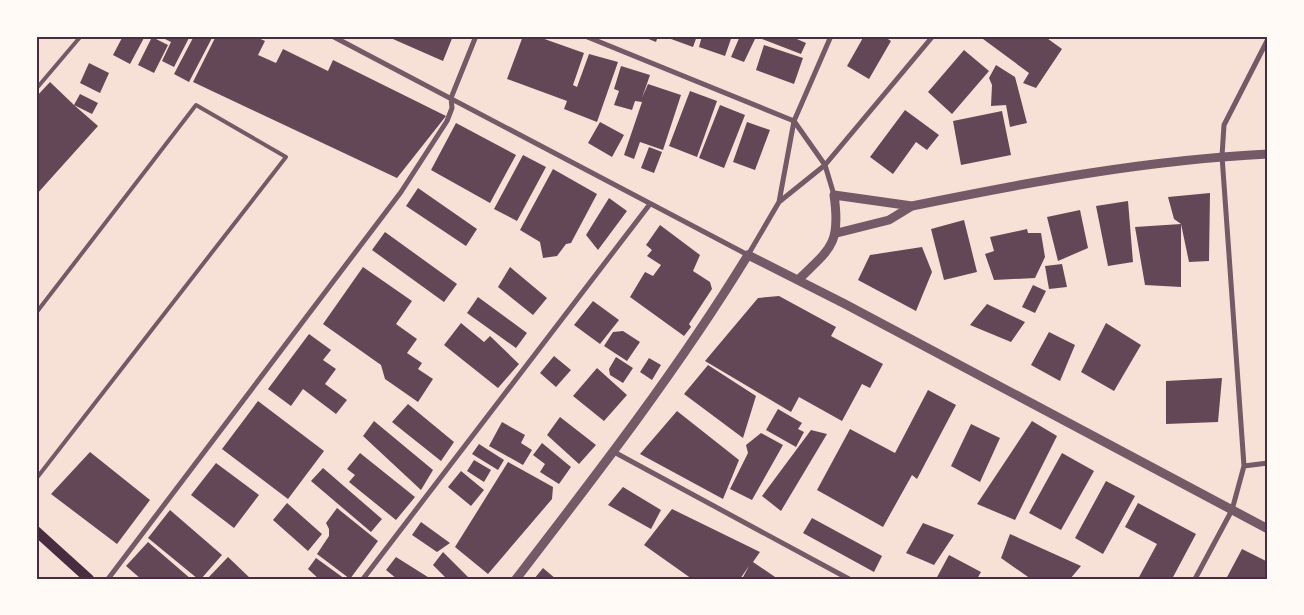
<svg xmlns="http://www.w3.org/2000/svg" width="1304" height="615" viewBox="0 0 1304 615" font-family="Poppins,sans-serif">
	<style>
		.building { fill: #644757 }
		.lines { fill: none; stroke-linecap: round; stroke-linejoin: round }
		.service { stroke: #755966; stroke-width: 4 }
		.minor { stroke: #755966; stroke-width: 5 }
		.tertiary { stroke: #755966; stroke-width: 9 }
		.secondary { stroke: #4a2c40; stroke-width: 10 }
		.neatline { fill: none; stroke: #4a2c40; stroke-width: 2 }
	</style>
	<rect width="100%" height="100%" fill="#f7e1d7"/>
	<path class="building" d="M123,36H145L130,64L113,55Z
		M159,36H190L174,67L162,61L171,42Z
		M194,36H213L189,82L174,74Z
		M216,36H254L265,41L258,55L276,63L283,49L328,71L333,60L446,116L397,178L193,82Z
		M386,36H453L443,61Z
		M523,36H536L584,53L573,85L577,87L589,54L618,62L597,122L564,109L567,101L507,79Z
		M641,36H658L656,42Z
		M672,36H697L693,47L671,39Z
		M702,36H732L725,56L699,47Z
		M740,36H751L755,39L744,62L731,57Z
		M754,36H790L806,43L801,54Z
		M864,36H883L891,41L869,79L847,66Z
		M979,36H1044L1062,49L1036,88L1023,83L1029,73Z
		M152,37L168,45L154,73L138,65Z
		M764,45L803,58L794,84L756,70Z
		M964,50L989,71L952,114L928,92Z
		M89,63L109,73L100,93L80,83Z
		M996,65L1015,77L1027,123L1010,127L1006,105L991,106L992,85L989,78Z
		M621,66L650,75L642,98L648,84L681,95L663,150L640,142L634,159L624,155L642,102L635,101L632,110L614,105L619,91L614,89Z
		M50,82L74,105L80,94L98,103L92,114L74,105L98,126L36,195V97Z
		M690,91L717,101L697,157L669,146Z
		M720,105L745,115L724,168L699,158Z
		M905,110L939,135L927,150L916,142L893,174L870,157Z
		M1002,111L1011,155L961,165L953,121Z
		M600,122L624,135L612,157L588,143Z
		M747,122L770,130L755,170L733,162Z
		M456,123L516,155L490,203L431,170Z
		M649,147L662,152L654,173L641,168Z
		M523,155L546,167L517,221L494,209Z
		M553,169L597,194L571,243L566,244L557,256L543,258L540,242L520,230Z
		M418,188L477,229L466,246L406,206Z
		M1210,193L1209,261L1189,262L1181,224L1174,219L1168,197Z
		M1265,193H1268V237H1266Z
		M609,198L627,211L598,250L586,235Z
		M1128,201L1133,262L1108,266L1096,206Z
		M1080,210L1088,248L1058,261L1047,217Z
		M964,220L977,272L944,280L931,229Z
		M1181,224V287L1145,285L1135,227Z
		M660,225L700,255L693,271L710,282L712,289L689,324L691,327L684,336L630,297L645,272L653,276L661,265L647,256L652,250L646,245Z
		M1027,229L1028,233H1041L1045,257L1035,278L994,280L985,254L994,251L990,237Z
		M385,232L457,284L444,302L372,250Z
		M922,247L932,272L916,311L858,280L870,255Z
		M1062,264L1067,287L1049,289L1045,266Z
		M363,267L412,301L396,324L417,339L407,353L422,363L418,369L433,379L418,402L385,379L381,365L323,324Z
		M510,267L547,298L533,315L498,287Z
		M1033,285L1046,291L1035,313L1022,307Z
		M779,296L836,327L831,336L883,364L870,388L862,384L842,421L799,397L791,412L705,361L758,298Z
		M478,297L527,333L516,348L467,313Z
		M593,301L619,320L600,344L574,325Z
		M987,304L1025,322L1011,342L970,325Z
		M461,323L484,342L490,336L519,364L498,388L444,345Z
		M1106,323L1141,345L1114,391L1081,372Z
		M623,331L640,342L627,361L604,346L613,332Z
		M1049,332L1075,345L1060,381L1031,365Z
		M309,334L331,350L323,360L336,369L325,384L347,400L336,414L303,389L291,406L268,389Z
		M554,356L571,370L556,387L540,373Z
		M616,357L633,368L623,383L610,375L609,369Z
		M649,358L661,365L652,380L640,372Z
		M708,365L756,396L743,438L684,394Z
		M597,368L627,395L604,421L573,396Z
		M1222,378L1218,422L1166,424V381Z
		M928,390L956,405L917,479L912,475L883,527L817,490L850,429L895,453Z
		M258,401L324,451L288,499L222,449Z
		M408,404L454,442L441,461L392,422Z
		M778,409L802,423L798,429L804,432L796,447L766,430Z
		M677,411L739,460L723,499L640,454Z
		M560,417L596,445L579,464L547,435Z
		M374,421L433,470L421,490L363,436Z
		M1032,421L1057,436L1015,520L977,504Z
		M502,422L525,435L521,443L532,450L523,465L489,446Z
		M971,424L1000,438L980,482L951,466Z
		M811,430L827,434L781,511L762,496Z
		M761,433L783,445L752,500L730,489L748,453L746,445Z
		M542,443L571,467L559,484L540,472L545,464L533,455Z
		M479,444L504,460L498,470L472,454Z
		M90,452L150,500L117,544L51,494Z
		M360,453L415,497L396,520L349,482L355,475L347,469Z
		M1062,453L1094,471L1061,530L1029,513Z
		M474,460L491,470L484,482L467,471Z
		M508,462L553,487L552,499L488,574L455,547Z
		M216,463L259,495L234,528L191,495Z
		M323,468L382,519L371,532L311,481Z
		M461,471L484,490L471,506L448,487Z
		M1106,481L1135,496L1103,554L1075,538Z
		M623,487L661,510L651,529L608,505Z
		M287,503L322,534L308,551L273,520Z
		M1138,503L1196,534L1172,579H1138L1157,544L1125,527Z
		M337,508L378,541L350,579L317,554L329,536V529L326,523Z
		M672,509L760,552L753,562L778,579H742L749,566L740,579H692L644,545Z
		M170,510L222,555L201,579H198L148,538Z
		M812,518L882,556L874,572L803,533Z
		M421,522L450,543L437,552L412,535Z
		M923,523L954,535L934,565L906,553Z
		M1010,534L1081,566L1070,579H1031L1001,558Z
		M148,542L191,579H141L126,566Z
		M1242,549L1268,562V579H1226Z
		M443,552L470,579H447L433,565Z
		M949,555L981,572L977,579H936Z
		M228,557L251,579H207Z
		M396,557L431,579H397L386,570Z
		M316,558L345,579H319L308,569Z
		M543,568L556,579H534Z"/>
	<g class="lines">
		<path class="service" d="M36,89L81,36
			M36,313L196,105L286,157L36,479"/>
		<path class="minor" d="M332,36L748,255L779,202L794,121L831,36
			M585,36L794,121L825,165L779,202
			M834,195L825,165L933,36
			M614,452L849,579
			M1244,466L1268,463
			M108,579L401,192L447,121L452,108L451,98L476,36
			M363,579L650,204
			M1195,579L1232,510L1244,466L1222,156L1224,125L1268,39"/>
		<path class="tertiary" d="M837,233L889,220L912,206C1029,182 1147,160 1268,154
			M798,280C831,248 841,244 834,195L912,206
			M516,579C597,474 679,368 748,255L845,304L1268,529"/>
		<path class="secondary" d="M36,531L89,579"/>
	</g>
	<rect width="1304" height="615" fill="none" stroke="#fffaf5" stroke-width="75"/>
	<rect x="38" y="38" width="1228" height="540" class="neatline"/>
</svg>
